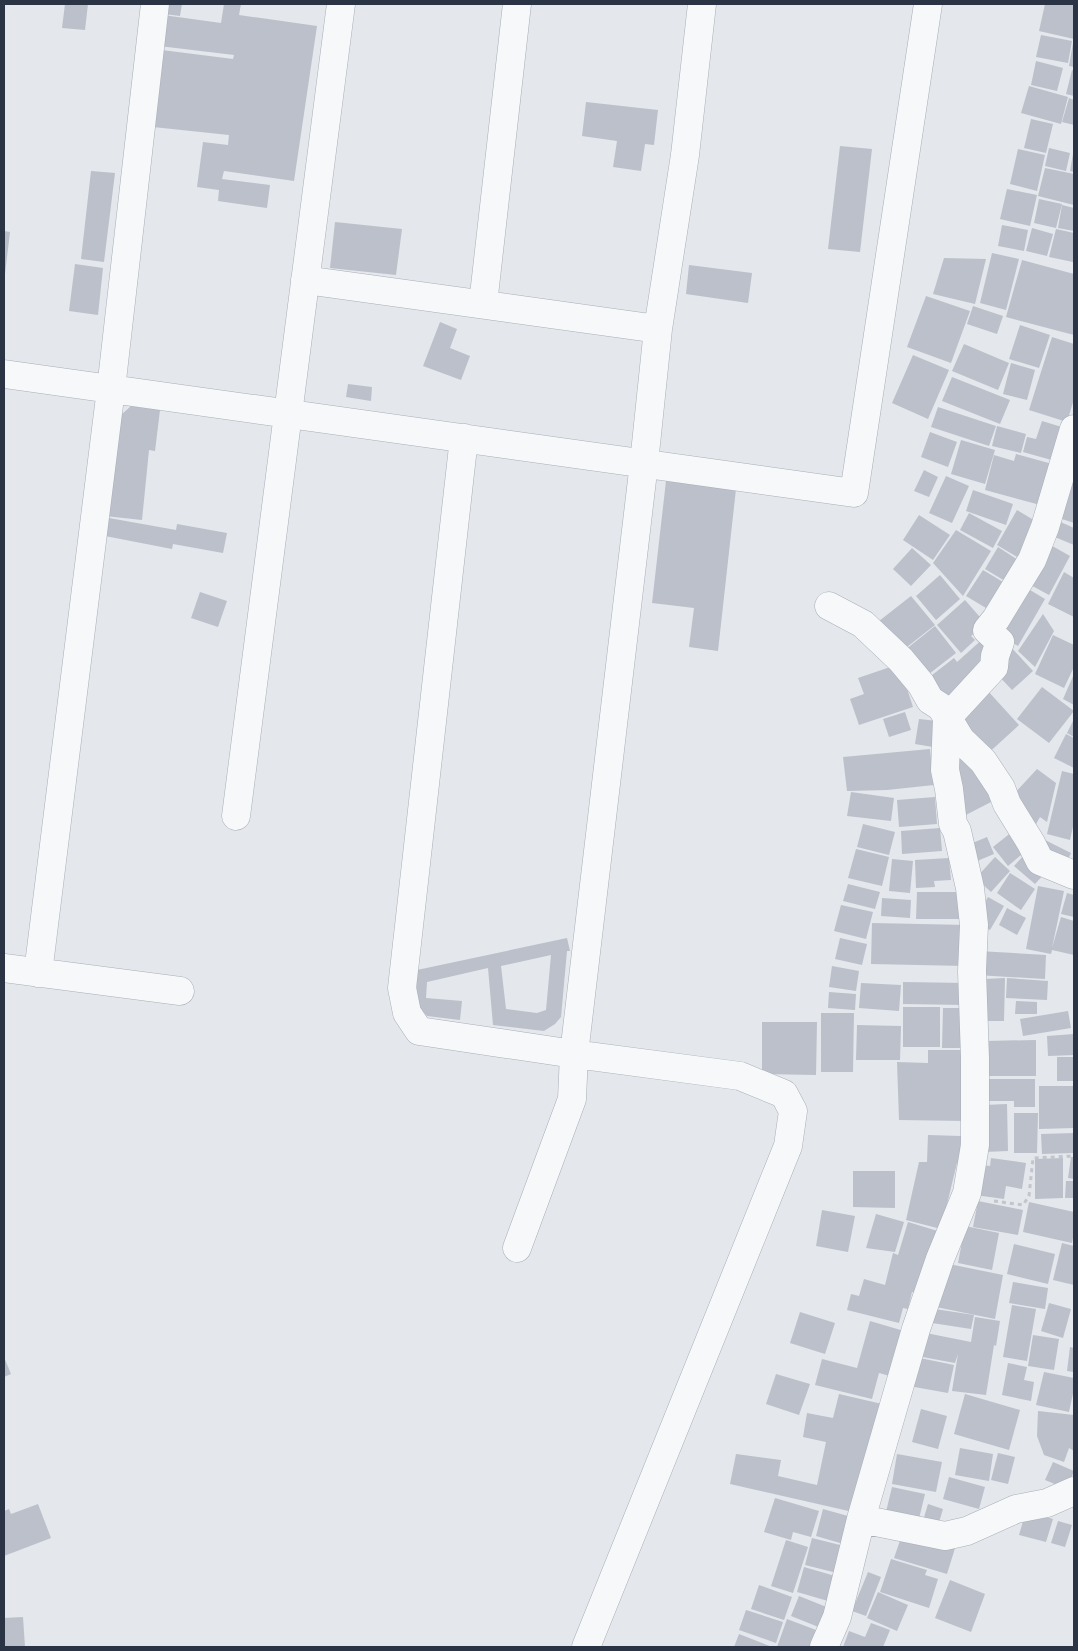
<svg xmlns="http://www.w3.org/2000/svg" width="1078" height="1651" viewBox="0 0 1078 1651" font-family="Cabin,sans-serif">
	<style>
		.building { fill: #bbc0ca; fill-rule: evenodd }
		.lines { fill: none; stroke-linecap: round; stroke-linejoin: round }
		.street-casing { stroke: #a9aeb7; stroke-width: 29 }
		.path { stroke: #c2c5cb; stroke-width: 3; stroke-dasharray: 4 4; stroke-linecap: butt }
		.street { stroke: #f7f8fa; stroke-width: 28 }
	</style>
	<rect width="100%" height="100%" fill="#e4e7ec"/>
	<path class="building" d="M65,4H88L85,30L62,28Z
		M165,4H182L180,16L164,14Z
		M224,4H241L239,15L317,26L294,181L224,171L222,179L270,185L267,208L218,201L219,190L197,187L203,142L228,145L229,135L153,127L162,50L233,59L234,55L159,46L163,15L221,23Z
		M1045,4H1074V39L1039,31Z
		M1041,35L1072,41L1068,63L1036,57Z
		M1073,43H1074V67L1069,66Z
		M1036,61L1063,68L1057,91L1031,85Z
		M1072,70L1074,71V96L1066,94Z
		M1029,86L1068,97L1061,124L1021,113Z
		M1069,98L1074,100V125L1062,122Z
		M586,102L658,110L654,145L645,144L641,171L613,167L617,141L582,136Z
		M1031,119L1053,124L1046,153L1024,148Z
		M840,146L872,149L860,252L828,249Z
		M1049,148L1070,153L1066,171L1045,166Z
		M1018,149L1045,155L1037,191L1010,184Z
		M1073,154H1074V172L1070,171Z
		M1045,168L1074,174V205L1038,196Z
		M91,171L115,173L104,262L81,259Z
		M1007,189L1037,195L1030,226L1000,219Z
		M1039,199L1062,204L1056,228L1034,223Z
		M1062,205L1074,208V231L1058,228Z
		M335,222L402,229L396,275L330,268Z
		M1002,225L1028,230L1024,251L998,246Z
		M1032,228L1053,234L1047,256L1026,251Z
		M1056,229L1074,233L1073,262L1049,257Z
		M4,231L10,232L5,274L4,273Z
		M992,253L1019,259L1006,310L980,303Z
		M944,258L986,259L975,304L933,294Z
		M1022,260L1074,274V335L1006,317Z
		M75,264L103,268L98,315L69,311Z
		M689,265L752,273L748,303L686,294Z
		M926,296L970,311L951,363L907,347Z
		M973,306L1003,316L997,334L967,324Z
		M440,322L457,329L450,348L470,356L461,380L423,366Z
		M1020,325L1050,335L1039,368L1009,359Z
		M1052,337L1074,344V399L1067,422L1029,410Z
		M964,344L1009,363L998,390L952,371Z
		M913,355L949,370L928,419L892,403Z
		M1011,363L1035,370L1027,400L1003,394Z
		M952,377L1010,400L1000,424L942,401Z
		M348,384L372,387L371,401L346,397Z
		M131,406L160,410L155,451L149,450L142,520L105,516L121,415Z
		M938,407L996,426L989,446L931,427Z
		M1042,421L1065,428L1055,461L1023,452L1027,437L1036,439Z
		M997,426L1026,434L1021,453L992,446Z
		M930,432L957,442L948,467L921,457Z
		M961,440L995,450L985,484L951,474Z
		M1016,454L1056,465L1044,506L985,490L994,455L1014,461Z
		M1074,462V523L1056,517Z
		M924,470L938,477L929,497L914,491Z
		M946,476L969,486L952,523L929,513Z
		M666,481L736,489L718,651L689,647L694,608L652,603Z
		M973,490L1013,504L1006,525L966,511Z
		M1017,510L1037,522L1019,558L997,545Z
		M969,513L1002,531L993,548L960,530Z
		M919,515L950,535L933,560L903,540Z
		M109,518L176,530L177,524L227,533L223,553L173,544L172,549L105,536Z
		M1056,520L1074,528V545L1050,535Z
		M956,530L991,551L963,596L933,563Z
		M1047,543L1070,556L1049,595L1025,582Z
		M998,547L1018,560L1005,581L985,569Z
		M912,548L931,565L911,586L893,569Z
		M983,570L1003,582L986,608L966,596Z
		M1064,572L1074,578V617L1048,604Z
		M940,575L960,599L936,620L916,596Z
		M1020,584L1045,599L1018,646L992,631Z
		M200,592L227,601L218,627L191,618Z
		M911,596L935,625L898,654L874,625Z
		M965,600L986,624L971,636L975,640L961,653L937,625Z
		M1043,614L1054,631L1035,667L1018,651Z
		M935,626L956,653L920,681L900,654Z
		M1053,635L1074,645V667L1064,688L1035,674Z
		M985,637L991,656L946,702L927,679L954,658L957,662Z
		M1009,645L1033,671L1012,690L994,671Z
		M899,664L913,707L859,725L850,699L864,694L858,678Z
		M1074,674V705L1063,699Z
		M1042,687L1074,711L1049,743L1017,719Z
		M987,690L1019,725L984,757L952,722Z
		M905,712L911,730L889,737L883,719Z
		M919,719L937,721L933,747L915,744Z
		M1074,719V737L1067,733Z
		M1066,734L1074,738V768L1054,758Z
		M964,747L993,801L956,820L949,754Z
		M930,749L934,785L887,790L847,791L843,757Z
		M1037,769L1056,783L1047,822L1040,817L1031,833L1013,795Z
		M1062,771L1074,774V822L1070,840L1047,834Z
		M851,792L894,798L891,821L847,816Z
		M935,797L937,824L899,827L897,800Z
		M863,824L895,832L889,855L857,847Z
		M940,828L942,851L902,854L901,831Z
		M1013,831L1028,849L1008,866L993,847Z
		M987,837L994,854L970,864L963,847Z
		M1045,840L1071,853L1064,867L1038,854Z
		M856,849L889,857L882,886L848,878Z
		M1025,854L1046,872L1035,884L1014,866Z
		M995,857L1010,871L991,892L976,878Z
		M949,858L951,880L934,881L935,887L916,888L915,860Z
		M892,859L913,861L910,893L889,891Z
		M1010,873L1035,889L1021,910L997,893Z
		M848,884L880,892L875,909L843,901Z
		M1038,886L1064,891L1052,948L1061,917L1074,921V955L1052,950L1051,954L1026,949Z
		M917,892H961V919H916Z
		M1067,893L1074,895V917L1061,914Z
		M988,897L1004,906L990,930L974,921Z
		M882,898L911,900L910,918L881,916Z
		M841,905L873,912L866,939L834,931Z
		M1007,908L1026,918L1017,935L999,925Z
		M872,923L967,925L966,966L871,964Z
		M567,938L570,951H567L561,1017L555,1024L544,1031L493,1025L488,968L427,982L426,998L462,1001L460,1020L427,1016L416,1004L417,970ZM551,955L546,1010L537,1013L506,1009L501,966Z
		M840,938L867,944L862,965L835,959Z
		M978,951L1046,955L1045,979L976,975Z
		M832,966L859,971L856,991L829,987Z
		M1005,978L1004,1021H985V979Z
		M1007,978L1048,981L1047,1000L1006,998Z
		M903,982L965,983L964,1005L903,1004Z
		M861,983L901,985L899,1011L859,1008Z
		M829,992L856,994L855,1010L828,1008Z
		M1016,1001L1037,1002V1014H1015Z
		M903,1007H940V1047H903Z
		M943,1008H967V1048H942Z
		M1068,1011L1071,1028L1023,1036L1020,1019Z
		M821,1013H854L853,1072H821Z
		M762,1022H817L816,1075L762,1074Z
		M857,1025L901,1026L900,1060H856Z
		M1074,1034V1055L1048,1056L1047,1036Z
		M1036,1040V1076H984L985,1041Z
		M928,1050H967L966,1121L899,1120L897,1062L928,1063Z
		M1057,1057H1074V1081H1057Z
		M988,1079H1035V1107H1014V1101H988Z
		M1039,1086H1074V1128L1039,1129Z
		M1007,1104L1008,1151L984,1152V1105Z
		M1014,1113H1038L1037,1153H1014Z
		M1074,1133V1153L1042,1154L1041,1134Z
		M928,1135L961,1136L960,1163H957L941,1229L906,1220L919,1162H927Z
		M1071,1157H1074V1179L1068,1178Z
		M991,1158L1026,1163L1022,1189L1006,1186L1004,1199L975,1195L980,1165L990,1166Z
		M1063,1158V1198L1035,1199V1159Z
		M853,1171H895V1208L853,1207Z
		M1066,1181H1074V1198H1065Z
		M978,1201L1023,1210L1018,1235L973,1227Z
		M1029,1202L1074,1212V1233L1072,1243L1023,1232Z
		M822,1210L855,1216L848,1252L816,1246Z
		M876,1214L904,1222L895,1252L866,1248Z
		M908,1222L941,1232L915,1293L912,1292L908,1309L903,1308L899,1323L847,1310L851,1294L859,1296L864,1279L885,1285L893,1253L898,1255Z
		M965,1226L999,1233L992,1270L958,1263Z
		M1062,1243L1074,1246V1285L1053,1280Z
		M1014,1244L1055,1254L1048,1284L1007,1274Z
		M949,1264L1003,1275L995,1319L936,1307Z
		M1013,1282L1048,1288L1045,1309L1009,1303Z
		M1049,1303L1071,1309L1063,1338L1041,1331Z
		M1012,1305L1036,1309L1027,1361L1003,1357Z
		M935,1309L974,1315L971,1329L932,1323Z
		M800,1312L835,1323L825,1354L790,1343Z
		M975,1317L1000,1321L996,1346L994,1345L986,1395L952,1391L958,1354L955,1363L917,1356L921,1332L971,1342Z
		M870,1321L904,1331L890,1376L879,1373L872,1399L815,1385L822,1359L857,1368Z
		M1033,1335L1059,1339L1054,1370L1028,1366Z
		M1070,1347L1074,1348V1372L1067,1371Z
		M4,1357L11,1374L4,1377Z
		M915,1357L954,1365L948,1393L909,1386Z
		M1008,1363L1027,1367L1024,1380L1034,1382L1031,1401L1002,1395Z
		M1044,1372L1074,1378V1389L1069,1412L1036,1405Z
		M776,1374L810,1384L799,1415L766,1404Z
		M839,1394L882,1404L853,1512L730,1484L736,1454L781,1460L778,1476L817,1485L826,1442L803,1437L807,1413L833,1418Z
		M965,1394L1020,1410L1009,1450L954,1434Z
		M921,1409L947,1416L938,1449L912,1442Z
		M1038,1411L1074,1415V1451L1069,1448L1064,1462L1044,1455L1037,1436Z
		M960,1448L993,1454L989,1481L955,1475Z
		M998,1453L1015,1457L1008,1484L991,1480Z
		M897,1454L942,1462L936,1492L892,1484Z
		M1053,1462L1074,1471L1067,1489L1045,1480Z
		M949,1477L985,1487L979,1509L943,1499Z
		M892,1487L925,1494L918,1523L885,1516Z
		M775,1498L819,1511L811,1537L793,1532L791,1540L764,1532Z
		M38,1504L51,1538L4,1556V1511L9,1509L11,1514Z
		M928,1504L943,1509L937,1529L922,1524Z
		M823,1509L855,1518L847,1545L816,1536Z
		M1026,1511L1053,1519L1046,1542L1019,1535Z
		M1058,1521L1072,1525L1065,1547L1051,1543Z
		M904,1529L956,1545L947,1574L894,1558Z
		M812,1538L848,1547L841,1574L805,1565Z
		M786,1540L808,1547L793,1593L771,1586Z
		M891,1559L927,1570L925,1575L938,1579L929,1608L880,1592Z
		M804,1567L835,1576L828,1601L797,1592Z
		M868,1572L881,1577L866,1616L852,1611Z
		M950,1580L985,1594L971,1632L935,1618Z
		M759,1585L792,1597L784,1620L751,1609Z
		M878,1592L908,1605L897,1631L867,1618Z
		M799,1596L829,1608L821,1628L791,1616Z
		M746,1610L783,1622L776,1643L739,1630Z
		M23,1617L25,1647H4V1618Z
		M787,1619L816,1630L810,1647H777Z
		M871,1623L890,1630L883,1647H843L849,1631L865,1637Z
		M739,1634L772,1647H734Z"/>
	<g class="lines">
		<g class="street-casing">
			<path id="street" d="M305,280L658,329
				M483,304L517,4
				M4,374L854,493L928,4
				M464,438L402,988L407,1013L419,1031L574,1054L740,1076L784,1094L793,1111L788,1146L586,1647
				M829,606L863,624L901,660L921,684L930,700L941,707L961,740L983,761L1001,788L1007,804L1031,843L1040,861L1074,875
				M236,816L341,4
				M4,968L180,991
				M38,973L111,389L155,4
				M517,1248L572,1099L574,1054L644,463L658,329L685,155L702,4
				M861,1519L945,1536L967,1531L1016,1509L1047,1503L1074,1491
				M824,1647L837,1617L861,1519L916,1329L940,1259L967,1193L975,1145V1058L972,971L974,925L970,888L957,831L953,824L949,789L945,770L947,718L994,667L995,656L1000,642L987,630L996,619L1032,560L1045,527L1074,429"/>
		</g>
		<path class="path" d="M994,1201L1023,1205L1029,1196L1033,1158L1074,1156"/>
		<use href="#street" class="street"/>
	</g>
	<rect width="1078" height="1651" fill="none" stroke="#2b3445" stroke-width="10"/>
</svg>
